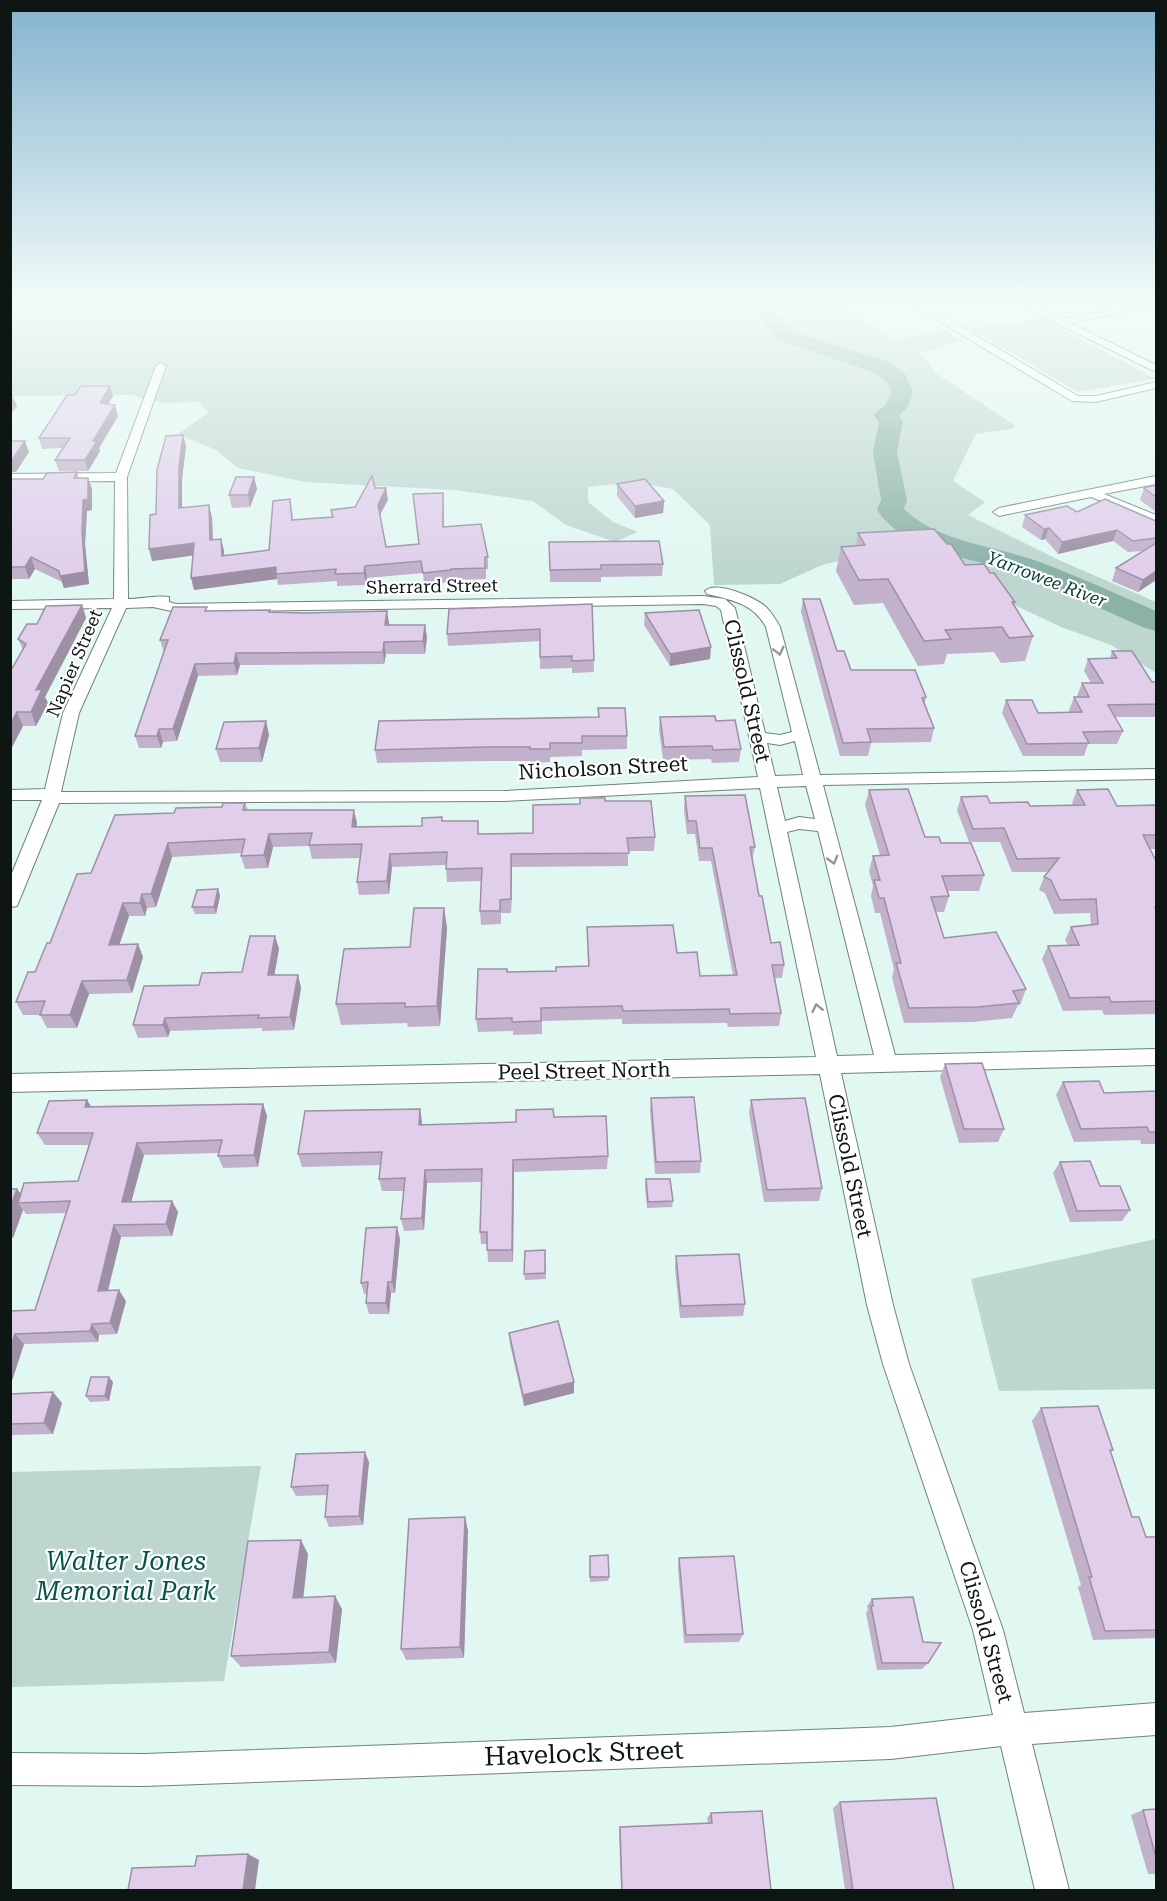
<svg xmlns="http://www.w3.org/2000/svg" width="1167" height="1901" viewBox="0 0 1167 1901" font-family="'Roboto Serif',serif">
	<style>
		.green { fill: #bed6d0 }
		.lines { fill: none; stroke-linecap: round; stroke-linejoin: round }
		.river { fill: #8cb2a8; fill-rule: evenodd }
		.street-casing { stroke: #6f837d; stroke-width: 2 }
		.street { fill: #fff; fill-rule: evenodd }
		.wall { fill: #c1b1ca }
		.shaded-wall { fill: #9d90a4 }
		.building { fill: #e0ceeb; stroke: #9d90a4; stroke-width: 1.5 }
		.oneway { stroke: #939695 }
		.labels { text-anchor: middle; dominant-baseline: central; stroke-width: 4.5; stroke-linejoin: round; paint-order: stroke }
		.far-water-label { font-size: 18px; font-style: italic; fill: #023d33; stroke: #fff }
		.far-street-label { font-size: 18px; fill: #0e1614; stroke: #fff }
		.street-label { font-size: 21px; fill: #0e1614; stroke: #fff }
		.near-park-label { font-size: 26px; font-style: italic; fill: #025547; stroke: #fff }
		.near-street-label { font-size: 26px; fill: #0e1614; stroke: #fff }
	</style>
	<rect width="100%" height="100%" fill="#e1f7f1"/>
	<path class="green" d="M10,306H842L893,339L947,331L963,341L918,353L928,361L934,372L1016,426L1011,429L976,434L953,481L985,502L968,515L1061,561L1156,602V673L1111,645L1061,627L993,595L915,542L822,565L780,584L714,585L710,525L673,489L634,482L588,487V502L613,522L638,532L615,542L566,525L533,501L455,490L306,482L238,468L216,450L178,434L208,413L199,402L164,403L131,395L11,396Z
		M1042,319L1156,379L1078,392L969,328Z
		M1156,1239V1389L999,1391L971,1279Z
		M261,1466L224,1681L11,1687V1472Z"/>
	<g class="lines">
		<path class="river" d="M751,306H771L790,331L889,362L905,374L913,393L907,408L899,416L903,421L897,452L907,500L904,509C938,542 991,545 1034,560C1076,575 1116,594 1156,611V631L1145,628C1102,610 1058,587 1013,572C968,556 906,553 877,510L881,500L873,452L879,422L873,415L886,404L891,393L887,382L873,372L776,339Z"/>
		<g class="street-casing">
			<path id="street" d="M914,306H926L1078,396H1096L1156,382V388L1096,402L1072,401Z
				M1022,306H1035L1062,319L1133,306H1153L1070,323L1156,365V372Z
				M161,363L166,366L127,477L128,599C139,599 159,595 169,597V602L176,604L703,596L725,599L735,608L765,733L780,735L792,732L766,627C753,603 731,600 707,594L705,591C716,580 756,598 766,607C772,613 776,620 780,627L820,775L1156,769V779L823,785L895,1055L1156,1049V1065L841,1073L893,1305L909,1364L1003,1630L1024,1713L1156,1703V1735L1032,1744L1069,1890H1035L1001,1746L891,1759L144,1786L10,1785V1753L144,1754L891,1727L993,1715L973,1630L883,1364L867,1305L820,1074L10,1092V1074L816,1057L760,788L504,801L59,803L19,901L17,906L10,907V878L42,800H10V790L45,789L63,713L112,608L10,609V601L114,599L115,481L10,482V474L116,473L156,366ZM703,604L716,606L721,610L758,777L504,791L61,792L79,713L126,608L153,607L176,612ZM795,741L803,775L775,776L767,743L780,745ZM806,786L815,819L799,817L785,821L777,787ZM799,829L818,831L874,1055L837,1056L787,832Z
				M1156,476V484L1104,494L1156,515V523L1091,497L999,516L993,512L999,508Z"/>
		</g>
		<use href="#street" class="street"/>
	</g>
	<path class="wall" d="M113,396L108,404L118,416L99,448L100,451L88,471H59L55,460L63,448L42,449L39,438Z
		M186,446L182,479V508L212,517L213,540L221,539L224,555L269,550L292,510L293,520L332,518L331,510L355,507L375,488L388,500L380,515L386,547L419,544L443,493L444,526L488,557V569H486V579L452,580V582L424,584L423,573L367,578L366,585L337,586V581L278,585L277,579L194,590L193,555L152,561L156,514Z
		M77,472L79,478H88L92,489V510L87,511L85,544L89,584L64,588L62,582L35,569L29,579H10V479H43Z
		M254,477L257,489L250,507L232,508L229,495Z
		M617,484L664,501L663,513L635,518L617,496Z
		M1156,485V512L1140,500L1144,488Z
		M1077,512L1156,521V580L1138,592L1112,581L1116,568L1144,551L1128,552L1113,541L1058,554L1045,539L1041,540L1022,527L1025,515Z
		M858,533L947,544L965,565L990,573L1015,602L1014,605L1033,636L1025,661L1001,663L994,652L947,654L944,664L918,666L883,603L854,605L836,571L841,547L856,546Z
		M549,542L663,564L662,576L601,577V582H550Z
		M803,599L837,651L851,670L926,697L925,703L934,728L931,742L871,743L868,756H840L801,612Z
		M592,604L594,672L572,673V668L540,669V641L448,646L447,634Z
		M82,605L86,618L45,697L48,703L36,726H23L10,751L23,650L18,639L37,624Z
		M208,611L270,612L389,623L388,625L427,637L425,654H386L384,664L240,665L237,675L198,676L177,741L163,742L161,748H139L135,736L164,652L160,640Z
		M645,613L710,659L670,666L644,625Z
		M1112,651L1152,682H1156V717H1115L1123,731L1117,744H1088L1084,756H1023L1002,713L1006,700L1038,713H1070L1069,710L1074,697H1078L1077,696L1082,683H1091L1084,671L1088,659L1110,658Z
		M598,708L627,736V749L582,750V756L550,757V762L530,763V761H486L377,763L375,750L598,717Z
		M660,717L716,721L741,749L739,762L712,763L711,759L663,760L659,730Z
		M266,721L269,735L262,762H220L216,749Z
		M869,790L925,837L941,843L984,875L979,891H947L949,896L944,912H936L944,938L1026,989L1020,1005H1018L1012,1018L972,1022L904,1023L892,978L894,969L880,913H875L871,896L873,886L869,871L873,856L880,855L865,805Z
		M1077,790L1117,806L1156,805V849H1150L1156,861V1014L1104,1015L1102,1010L1063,1011L1042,959L1048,946L1068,945L1065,940L1071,927L1091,925L1090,913L1054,914L1045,893L1039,890L1044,877L1048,872H1012L1000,842H969L957,810L961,797L990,803L1030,806L1073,805L1072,803Z
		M685,796L755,847L752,860L759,896L771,943L784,965L782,978H775L781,1013L779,1026L728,1027L727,1023L622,1024V1019L542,1021V1034L513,1035V1031L478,1032L476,1019L507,972L556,971L588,966L587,927L677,953L700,976L733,975L711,861H699L695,834H687L684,810Z
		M605,801L655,837L654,851H628V866L512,867L511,913H501V924L481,925L480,911L481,881L447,882L446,865L392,867L389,894L359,895L357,882L360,858L312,859L309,846L273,847L268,868L245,869L241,856V853L172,857L156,907L147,908L145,916H129L119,945L138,944L143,957L132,993L89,994L77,1028H47L40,1015H23L16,1002L35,972L50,943L91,873L174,813L245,803L248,810L357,823L356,827L422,826L442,817L443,821L479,834L533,833L580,804Z
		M218,889L220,896L216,914H195L192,907Z
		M444,908L447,928L440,1026L408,1027L407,1023L341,1025L336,1004L410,947Z
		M275,936L279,949L274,975H298L301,988L294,1030L262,1031V1028L170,1031L168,1037L138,1038L133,1025L199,985L242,972Z
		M945,1064L1004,1129L998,1142L959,1143L940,1077Z
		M1063,1082L1104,1093L1156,1091V1144H1141L1140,1140L1074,1142L1056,1095Z
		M651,1098L701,1161L700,1173L655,1174L650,1111Z
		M87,1100L91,1106L263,1104L267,1116L258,1167L223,1168L218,1156L219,1153L144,1155L131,1202L178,1212L172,1236L121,1237L108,1291L126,1301L117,1334L99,1335L98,1342L24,1344L10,1387V1311L35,1310L66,1213L26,1214L23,1210L13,1238H10V1189H17L21,1194L78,1181L89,1145H45L37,1133Z
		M751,1100L822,1188L819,1201L764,1202L749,1113Z
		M420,1109L422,1125L516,1122L554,1117L608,1156L607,1169L514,1172L513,1262H488L487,1244H481L480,1232L482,1182L427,1183L424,1230L404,1231L401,1219L404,1191H382L379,1179L381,1165L302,1167L298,1154Z
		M1060,1162L1100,1186L1130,1210L1122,1221L1070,1222L1053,1173Z
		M646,1179L673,1201L672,1207L647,1208L645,1186Z
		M400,1239L395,1293H391L389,1314H369L366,1303L367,1294H364L361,1283Z
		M545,1250L546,1279L525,1280L524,1274Z
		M676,1256L745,1304L743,1316L680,1318L675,1268Z
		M509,1333L574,1393L524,1406L510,1345Z
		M113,1382L109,1401L90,1402L86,1396Z
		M10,1394L62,1403L53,1434L10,1435Z
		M1041,1408L1113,1450L1110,1453L1132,1517L1146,1537H1156V1638L1093,1640L1078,1587L1081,1585L1032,1421Z
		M369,1462L363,1525L329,1527L325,1517L327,1495L296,1496L291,1487Z
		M465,1517L468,1531L464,1658L406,1660L401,1649Z
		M308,1554L303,1597L342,1609L336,1663L241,1667L231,1656Z
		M590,1556L609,1577L608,1581L590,1582Z
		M679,1558L743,1634L739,1642L684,1643L678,1567Z
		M872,1599L928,1663L922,1669L877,1670L866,1613L868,1610L867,1606Z
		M840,1802L954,1890H845L833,1808Z
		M1156,1809V1874H1148L1131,1815L1143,1810Z
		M711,1813L771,1890H621L619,1832L620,1827L708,1823L707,1818Z"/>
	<path class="shaded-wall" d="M110,386L113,396L103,413L100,403Z
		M10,390L17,406L10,415Z
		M115,405L118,416L99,448L100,451L88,471L85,460L93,441Z
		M183,435L186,446L182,479V520L179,508V467Z
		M25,441L29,452L16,472H10V461Z
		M254,477L257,489L250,507L248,495Z
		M88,478L92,489V510L87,511L85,544L89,584L64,588L60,576L82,532L83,500Z
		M386,488L388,500L379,516L378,505Z
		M664,501L663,513L635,518V506Z
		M209,505L212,517L213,552L210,540Z
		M1049,528L1045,539L1041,540L1044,529Z
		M1117,530L1113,541L1058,554L1062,542Z
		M221,539L224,550L225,567L222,556Z
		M194,543L197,555L152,561L149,549Z
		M31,557L35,569L29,579L25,567Z
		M365,566L367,578L366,585L364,573Z
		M276,567L277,579L194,590L191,578Z
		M1156,571V580L1138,592L1143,580Z
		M82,605L86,618L45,697L48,703L36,726L31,712L36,690Z
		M387,611L389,623L386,637L385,625Z
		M425,625L427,637L425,654L423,641Z
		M384,642L386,654L384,664L383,652Z
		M711,647L710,659L670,666V654Z
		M236,653L240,665L237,675L234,663Z
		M195,664L198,676L177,741L173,729Z
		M17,712L23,726L10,751V725Z
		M266,721L269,735L262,762L259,748Z
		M159,729L163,742L161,748L157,736Z
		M354,810L357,823L354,841L352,827Z
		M269,834L273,847L268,868L264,855Z
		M168,843L172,857L156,907L151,894Z
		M390,854L392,867L389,894L387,881Z
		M511,854L512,867L511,913Z
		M218,889L220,896L216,914L214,907Z
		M142,894L147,908L145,916L140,903Z
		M123,903L129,916L115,958L109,945Z
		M444,908L447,928L440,1026L437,1006Z
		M275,936L279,949L272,988L268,975Z
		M138,944L143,957L132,993L127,980Z
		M298,975L301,988L294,1030L290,1017Z
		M82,981L89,994L77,1028L70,1015Z
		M165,1018L170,1031L168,1037L163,1025Z
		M87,1100L94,1112L85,1107Z
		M263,1104L267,1116L258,1167L254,1155Z
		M420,1109L422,1122L421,1138L419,1125Z
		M137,1143L144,1155L128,1214L122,1202Z
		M513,1160L514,1172L513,1262L512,1250Z
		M425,1170L427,1183L424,1230L422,1218Z
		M17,1189L26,1201L18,1203L23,1210L13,1238L10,1234V1208Z
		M172,1201L178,1212L172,1236L166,1224Z
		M114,1225L121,1237L105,1302L98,1291Z
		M397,1227L400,1239L395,1293L392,1282Z
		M388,1282L391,1293L389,1314L386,1303Z
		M119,1290L126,1301L117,1334L110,1323Z
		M92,1324L99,1335L98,1342L90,1331Z
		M15,1334L24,1344L10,1387V1349Z
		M109,1377L113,1382L109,1401L105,1396Z
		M574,1382V1393L524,1406L523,1395Z
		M53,1392L62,1403L53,1434L44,1423Z
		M365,1452L369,1462L363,1525L359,1516Z
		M465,1517L468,1531L464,1658L460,1647Z
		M301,1540L308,1554L302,1610L293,1598Z
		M335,1596L342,1609L336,1663L329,1652Z
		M248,1854L259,1860L255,1890H243Z"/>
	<path class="building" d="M81,386H110L100,403L115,405L93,441H97L85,460H55L70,438H39L67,395H75Z
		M183,435L179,467V508L209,505L210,540L221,539L222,556L269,550L273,501L290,499L292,520L333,517L331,510L355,507L372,476L375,488H386L378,505L386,547L419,544L413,494L443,493V527L481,524L488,557H485V568L451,569V570L423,573L421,561L365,566L364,573L335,574L336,569L276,574V567L191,578L194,543L149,549L150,515L156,514L157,470L166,436Z
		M10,441H25L12,460L10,461Z
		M77,472L74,478H88V499L83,500L82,532L85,572L60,576L59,571L31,557L25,567H10V479H43L47,473Z
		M236,477H254L248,495H229Z
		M645,479L664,501L635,506L617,484Z
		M1156,485V497L1144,488Z
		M1105,499L1156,521V538L1133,541L1117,530L1062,542L1049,528L1044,529L1025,515L1067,506L1077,512Z
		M934,529L947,544H951L965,565L984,564L990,573H994L1015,602H1012L1033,636L1009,638L1002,627L945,630L951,639L924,641L888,579L859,580L841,547L865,545L858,533Z
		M659,541L663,564L601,565V569L550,570L549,542Z
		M1156,543V571L1143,580L1116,568Z
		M803,599H820L837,651H844L851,670H915L926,697L922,698L934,728L867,729L871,742L843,743Z
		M592,604L594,660L572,661V656L540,657V629L447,634L449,609Z
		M82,605L36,690L42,689L31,712H17L10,725V672L26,644L18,639L27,624H37L46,606Z
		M173,607H207L205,611L270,610L269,612L303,613L387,611L385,625H425L423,641L384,642L383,652L236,653L234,663L195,664L173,729H159L157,736H135L168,640H160Z
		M699,610L711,647L670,654L645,613Z
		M1112,651H1132L1152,682H1156V704L1108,705L1123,731L1083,732L1089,743L1027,744L1006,700H1032L1038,713L1082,712L1074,697H1089L1082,683H1103L1088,659L1117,658Z
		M598,708H625L627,736H582V743H550V749H530V747H485L375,750L379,721L599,717Z
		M715,716L716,721L735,720L741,749L713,750L712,746L664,747L660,717Z
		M266,721L259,748L216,749L224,722Z
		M908,789L925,837H939L941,843H971L984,875L942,876L949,896L931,897L944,938L996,932L1026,989L1013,991L1019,1003L978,1007L909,1008L896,963H901L884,898H879L874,880H880L873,856L889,855L869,790Z
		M1108,789L1117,806L1156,805V835H1143L1156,861V907H1155L1156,910V1001L1111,1002L1109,997L1070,998L1048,946L1079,945L1071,927L1098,924L1096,899L1060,900L1051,880L1044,877L1059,858L1017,859L1004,828L973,829L961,797L987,796L990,803L1028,802L1030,806L1085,805L1077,790Z
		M745,795L755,847H750L759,896H762L771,943L780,942L784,965H772L781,1013L730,1014L729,1009L623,1011L622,1006L541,1008V1021L512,1022V1018L476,1019L478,969H507V972L556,971V967L589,966L587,927L673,925L677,953L697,952L700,976L737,975L712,848H700L696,821H688L685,796Z
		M580,798H605V801H651L655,837L627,838L629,853L511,854V899L500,900V911H480L482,868L446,869L447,852L390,854L387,881L357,882L362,844L309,845L312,833L269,834L264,855L241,856L245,839L168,843L151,894H142L140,903H123L109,945L138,944L127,980L82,981L70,1015H40L45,1001L16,1002L28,972H35L47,943H50L77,874L91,873L115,815L174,813L176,808L222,807L223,803H245L243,810H354L352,827L422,826V818L442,817V821H478V834L533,833V805L580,804Z
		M218,889L214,907H192L197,890Z
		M414,908H444L437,1006L405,1007V1003L336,1004L344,949L410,947Z
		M250,936H275L268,975H298L290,1017L258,1018L259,1015L165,1018L163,1025H133L144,986L199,985L202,973L242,972Z
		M982,1063L1004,1129H964L945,1064Z
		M1099,1081L1104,1093L1156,1091V1132H1149L1147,1127L1081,1129L1063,1082Z
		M694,1097L701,1161L656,1162L651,1098Z
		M805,1098L822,1188L767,1190L751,1100Z
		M87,1100L85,1107L263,1104L254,1155L218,1156L222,1140L137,1143L122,1202L172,1201L166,1224L114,1225L98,1291L119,1290L110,1323L92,1324L90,1331L15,1334L10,1349V1311L35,1310L70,1201L18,1203L24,1183L78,1181L93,1133H37L49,1101Z
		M420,1109L419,1125L516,1122V1110L553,1109L554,1117L606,1116L608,1156L513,1160L512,1250H487V1232H480L482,1169L425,1170L422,1218L401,1219L405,1178L379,1179L382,1152L298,1154L305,1111Z
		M1090,1161L1100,1186H1120L1130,1210L1077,1211L1060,1162Z
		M646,1179H670L673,1201L648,1202Z
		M10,1189H17L10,1208Z
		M397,1227L392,1282H388L386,1303H366L368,1282L361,1283L366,1228Z
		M545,1250V1273L524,1274L525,1251Z
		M739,1254L745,1304L681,1306L676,1256Z
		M558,1321L574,1382L523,1395L509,1333Z
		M91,1377H109L105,1396H86Z
		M53,1392L44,1423L10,1424V1394Z
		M1098,1406L1113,1450H1110L1132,1517H1139L1146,1537H1156V1630L1105,1631L1089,1577H1092L1041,1408Z
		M365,1452L359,1516L325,1517L328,1485L291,1487L296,1454Z
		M465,1517L460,1647L401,1649L409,1519Z
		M301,1540L293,1598L335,1596L329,1652L231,1656L248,1541Z
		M608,1555L609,1577H590V1556Z
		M734,1556L743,1634L686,1635L679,1558Z
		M913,1597L923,1642L941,1643L928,1663H882L871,1606H873L872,1599Z
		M936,1798L954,1890H853L840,1802Z
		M1156,1809V1857L1143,1810Z
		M762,1811L771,1890H622L620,1827L712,1823L711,1813Z
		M248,1854L243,1890H128L132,1868L195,1866L197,1856Z"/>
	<defs><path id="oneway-chevron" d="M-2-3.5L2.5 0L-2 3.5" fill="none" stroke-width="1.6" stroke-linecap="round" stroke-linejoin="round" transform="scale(1.5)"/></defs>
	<g class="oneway">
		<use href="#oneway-chevron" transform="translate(779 651) rotate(76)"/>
		<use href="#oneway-chevron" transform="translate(833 860) rotate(75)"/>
		<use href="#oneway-chevron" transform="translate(817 1008) rotate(-102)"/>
	</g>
	<linearGradient id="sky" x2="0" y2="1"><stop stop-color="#83b3ce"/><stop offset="0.53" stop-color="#f2fbf9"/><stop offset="1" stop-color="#f2fbf9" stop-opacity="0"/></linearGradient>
	<rect width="1167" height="572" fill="url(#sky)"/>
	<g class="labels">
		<g class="far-water-label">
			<text transform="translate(1047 579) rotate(21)">Yarrowee River</text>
		</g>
		<g class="far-street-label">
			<text transform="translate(432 586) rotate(-1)">Sherrard Street</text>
			<text transform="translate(74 663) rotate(-67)">Napier Street</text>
		</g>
		<g class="street-label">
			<text transform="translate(747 691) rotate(77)">Clissold Street</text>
			<text transform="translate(603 768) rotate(-3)">Nicholson Street</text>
			<text transform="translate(584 1071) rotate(-1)">Peel Street North</text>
			<text transform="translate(850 1166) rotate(78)">Clissold Street</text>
			<text transform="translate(986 1632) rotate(74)">Clissold Street</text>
		</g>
		<g class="near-park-label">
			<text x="126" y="1561">Walter Jones<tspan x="126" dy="30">Memorial Park</tspan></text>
		</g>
		<g class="near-street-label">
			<text transform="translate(584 1753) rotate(-2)">Havelock Street</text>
		</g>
	</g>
	<rect width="1167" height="1901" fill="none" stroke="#0e1614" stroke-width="24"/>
</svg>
